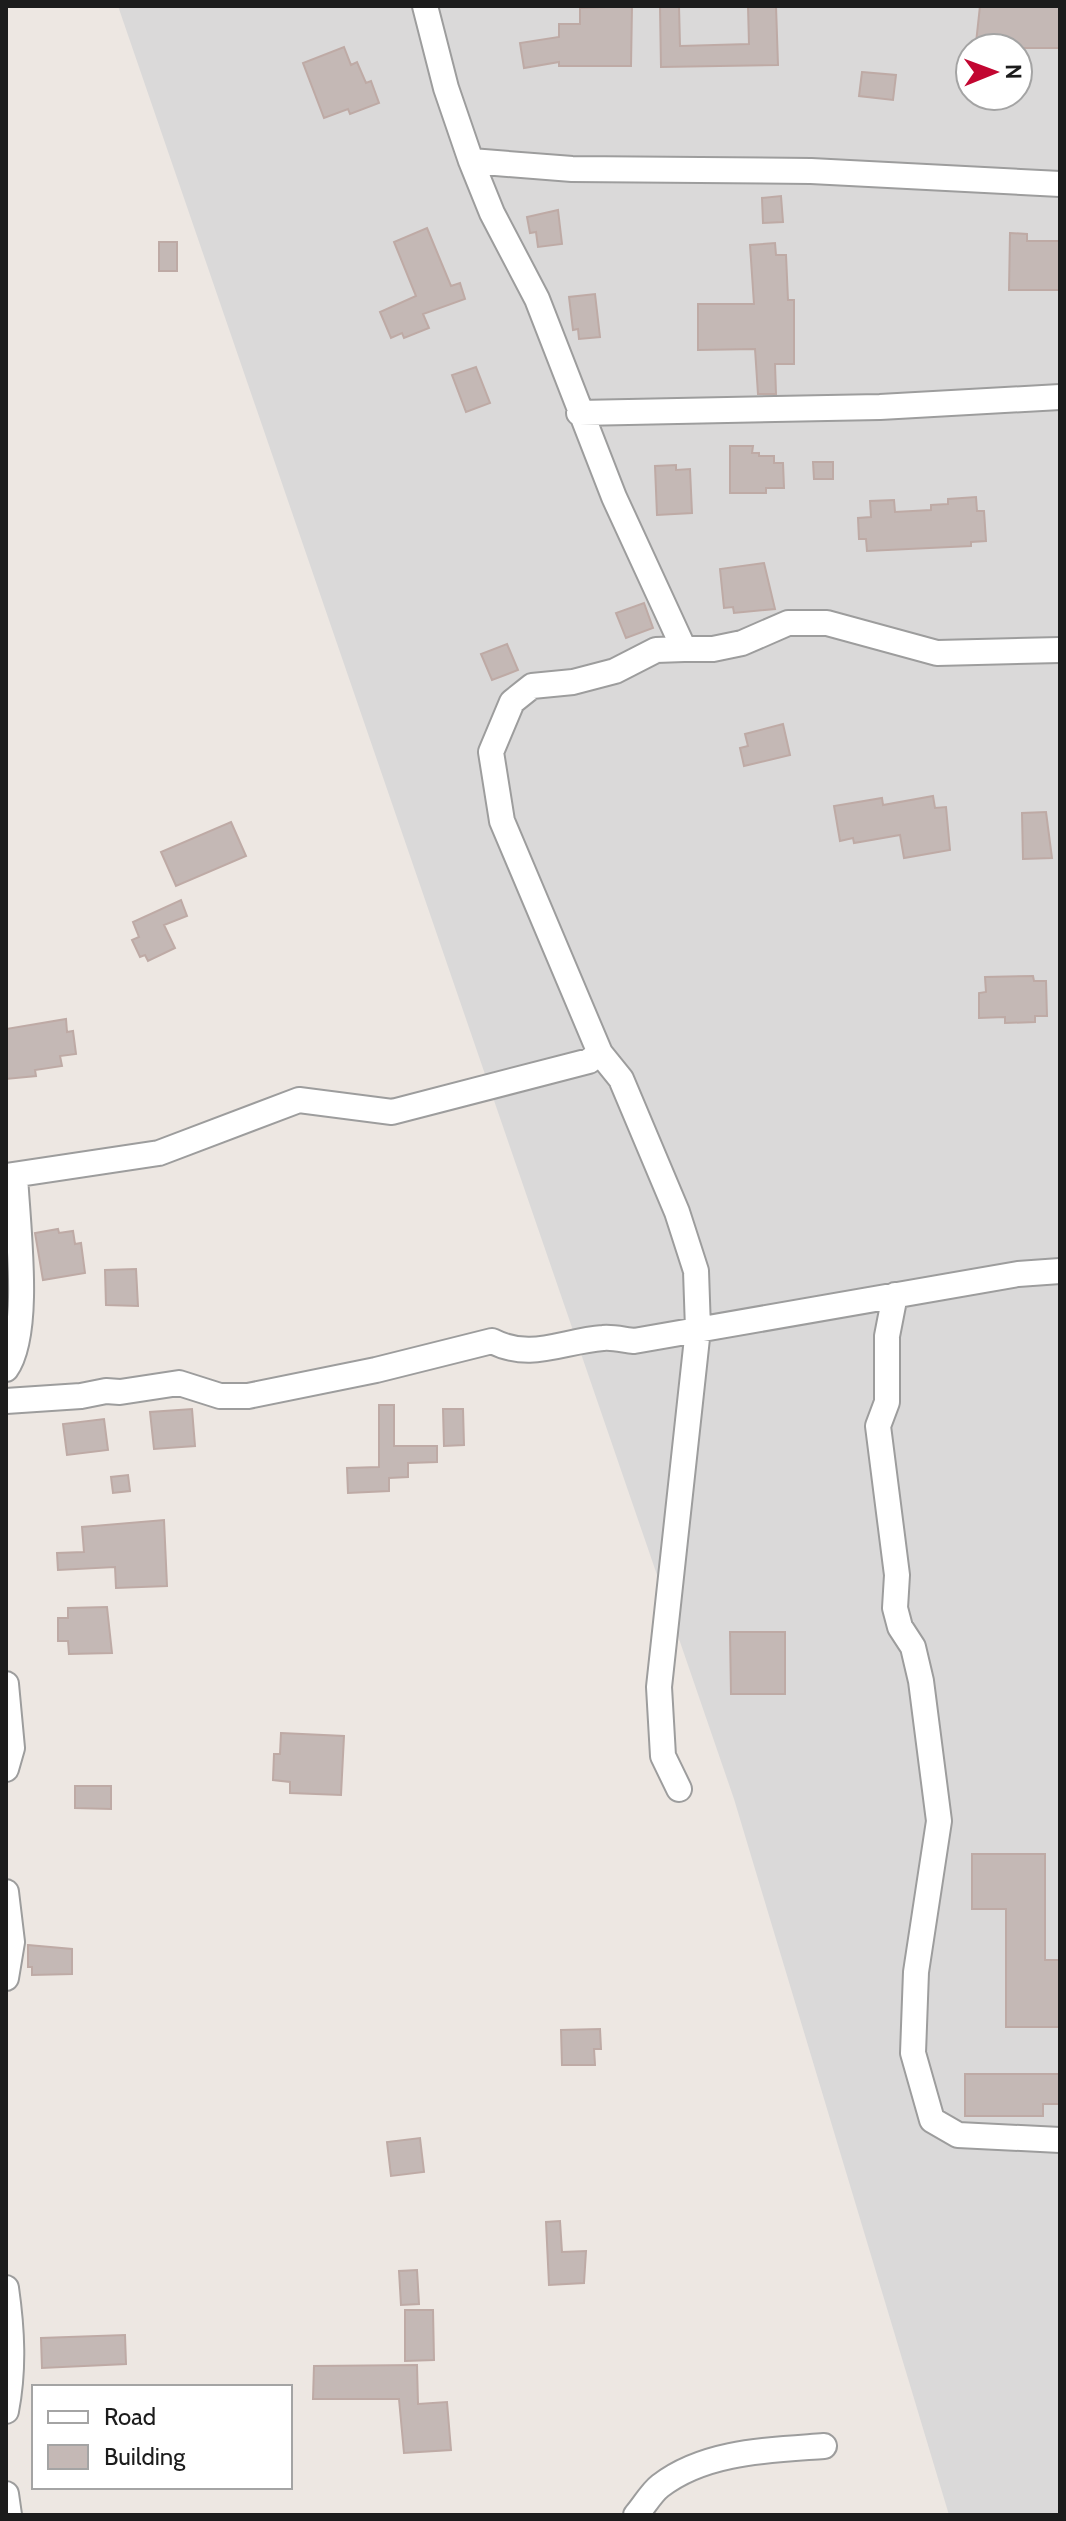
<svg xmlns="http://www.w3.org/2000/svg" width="1066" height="2521" viewBox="0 0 1066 2521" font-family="Cabin,sans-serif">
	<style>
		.residential { fill: #dad9d9; fill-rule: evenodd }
		.building { fill: #c4b8b5; stroke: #beaaa5; stroke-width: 2 }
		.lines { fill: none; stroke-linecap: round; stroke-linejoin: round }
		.street-casing { stroke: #9d9d9d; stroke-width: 28 }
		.street { stroke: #fff; stroke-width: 24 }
	</style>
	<rect width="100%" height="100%" fill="#ede7e2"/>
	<path class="residential" d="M118,6H1060V2515H949L734,1799ZM970,48H1018V96H970Z"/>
	<path class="building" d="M632,6L631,66H559V62L524,68L520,43L559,37V24H580V8Z
		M660,6H679L680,46L749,44L748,6H776L778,65L661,67Z
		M980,6H1060V48H983L984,44L976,43Z
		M344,47L351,65L357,62L366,83L371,81L379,103L350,114L348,109L324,118L303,63Z
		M862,72L896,75L893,100L859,96Z
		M781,196L783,222L763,223L762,198Z
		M558,210L562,244L538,247L536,232L530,233L527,217Z
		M427,228L451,286L460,283L465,299L423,314L429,328L404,338L402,333L391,338L380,312L416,296L394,242Z
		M1010,233L1027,234V241H1060V290H1009Z
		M159,242H177V271H159Z
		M775,243L776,255H786L788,300H794V364H775L776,394H758L755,349L698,350V304H754L750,245Z
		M595,294L600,337L579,339L578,329L573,330L569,297Z
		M476,367L490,403L466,412L452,375Z
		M730,446H753L752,453H759V456H774V463H783L784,488H766V493H730Z
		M813,462H833V479H814Z
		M676,465V470L690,469L692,513L657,515L655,466Z
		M976,497L977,511H984L986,541L971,542V546L867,551L866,539H859L858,518L871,517L870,501L894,500L895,512L931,510V505L948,504V499Z
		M764,563L775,609L734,613L733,607L724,608L720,569Z
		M644,603L653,628L626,638L616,613Z
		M507,644L518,670L492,680L481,654Z
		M783,724L790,755L744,766L740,748L748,746L745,734Z
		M933,796L935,808L946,807L950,850L904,858L900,835L854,843L853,838L840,841L834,806L882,798L883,805Z
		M1046,812L1052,858L1023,859L1022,813Z
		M231,822L246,856L176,886L161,852Z
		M181,900L187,916L164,925L175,948L148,961L145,955L140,957L132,940L139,937L133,922Z
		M1033,976L1034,981H1046L1047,1016H1035V1022L1005,1023V1017L979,1018V993L986,992L985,977Z
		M66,1019L67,1032L73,1031L76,1054L60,1056L62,1066L35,1070L36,1076L6,1079V1029Z
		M58,1229L59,1233L73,1231L75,1244L81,1243L85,1273L43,1280L35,1233Z
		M136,1269L138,1306L106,1305L105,1270Z
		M379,1405H394V1446H437V1462L408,1463V1477L389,1478V1491L348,1493L347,1468L379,1467Z
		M192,1409L195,1446L154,1449L150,1412Z
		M443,1409H463L464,1445L444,1446Z
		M104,1419L108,1450L67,1455L63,1424Z
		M128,1475L130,1491L113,1493L111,1477Z
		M164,1520L167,1586L116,1588L115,1567L58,1570L57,1553L84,1552L82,1527Z
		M107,1607L112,1653L69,1654L68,1641H58V1618H68V1608Z
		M730,1632H785V1694H731Z
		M281,1733L344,1736L341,1795L290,1793V1782L273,1780L274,1754H280Z
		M75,1786H111V1809L75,1808Z
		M972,1854H1045V1960H1060V2027H1006V1909H972Z
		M28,1945L72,1949V1974L32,1975V1967H28Z
		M600,2029L601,2049H594L595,2065H562L561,2030Z
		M965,2074H1060V2104H1043V2116H965Z
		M420,2138L424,2172L391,2176L387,2142Z
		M560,2221L562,2252L586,2251L584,2283L549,2285L546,2222Z
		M417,2270L419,2304L401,2305L399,2271Z
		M405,2310H433L434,2360L405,2361Z
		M125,2335L126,2364L42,2368L41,2338Z
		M417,2365L418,2404L447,2402L451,2450L404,2453L399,2399H313L314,2366Z"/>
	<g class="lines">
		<g class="street-casing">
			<path id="street" d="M425,6L446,88L471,161L492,213L537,299L614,497L684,649H713L742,643L788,623H827L937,653L1060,650
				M471,161L572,169L811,171L1060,184
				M579,413L880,407L1060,397
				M6,1176L159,1153L299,1100L392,1112L589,1061L600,1053
				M895,1295L887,1336V1402L878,1426L897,1575L895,1608L900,1627L913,1647L921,1681L939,1821L916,1972L913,2053L932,2120L958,2135L1060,2140
				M6,1369C32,1333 17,1221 15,1175
				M6,1401L81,1396L106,1391L120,1392L179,1383L220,1396H248L376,1370L492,1341C531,1361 562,1341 603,1338C613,1337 624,1340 634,1341L1018,1274L1060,1271
				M6,1684L12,1748L6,1769
				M679,1789L663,1756L659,1687L698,1329L696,1271L677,1212L621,1079L600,1053L502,821L491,752L512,702L532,686L573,682L615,671L656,650L684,649
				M6,1892L12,1942L6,1978
				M6,2288C12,2330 14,2369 6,2411
				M6,2494L9,2515
				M636,2515C644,2506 651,2493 660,2486C705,2451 770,2450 824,2446"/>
		</g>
		<use href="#street" class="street"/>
	</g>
	<rect width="1066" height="2521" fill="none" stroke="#1c1c1c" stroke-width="16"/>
	<rect x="32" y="2385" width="260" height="104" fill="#ffffff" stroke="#a4a4a4" stroke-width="2"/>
	<rect x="48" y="2411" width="40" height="12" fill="#ffffff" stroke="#a4a4a4" stroke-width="2"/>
	<text x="104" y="2425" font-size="24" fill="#1c1c1c">Road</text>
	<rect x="48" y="2445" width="40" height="24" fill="#c4b8b5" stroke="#a4a4a4" stroke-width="2"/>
	<text x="104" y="2465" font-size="24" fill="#1c1c1c">Building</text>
	<g transform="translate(994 72) rotate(89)"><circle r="38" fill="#ffffff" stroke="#a4a4a4" stroke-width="2"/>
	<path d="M0-6L14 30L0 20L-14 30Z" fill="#c20631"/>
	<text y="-12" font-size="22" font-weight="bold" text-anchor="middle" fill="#1c1c1c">N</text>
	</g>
</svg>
